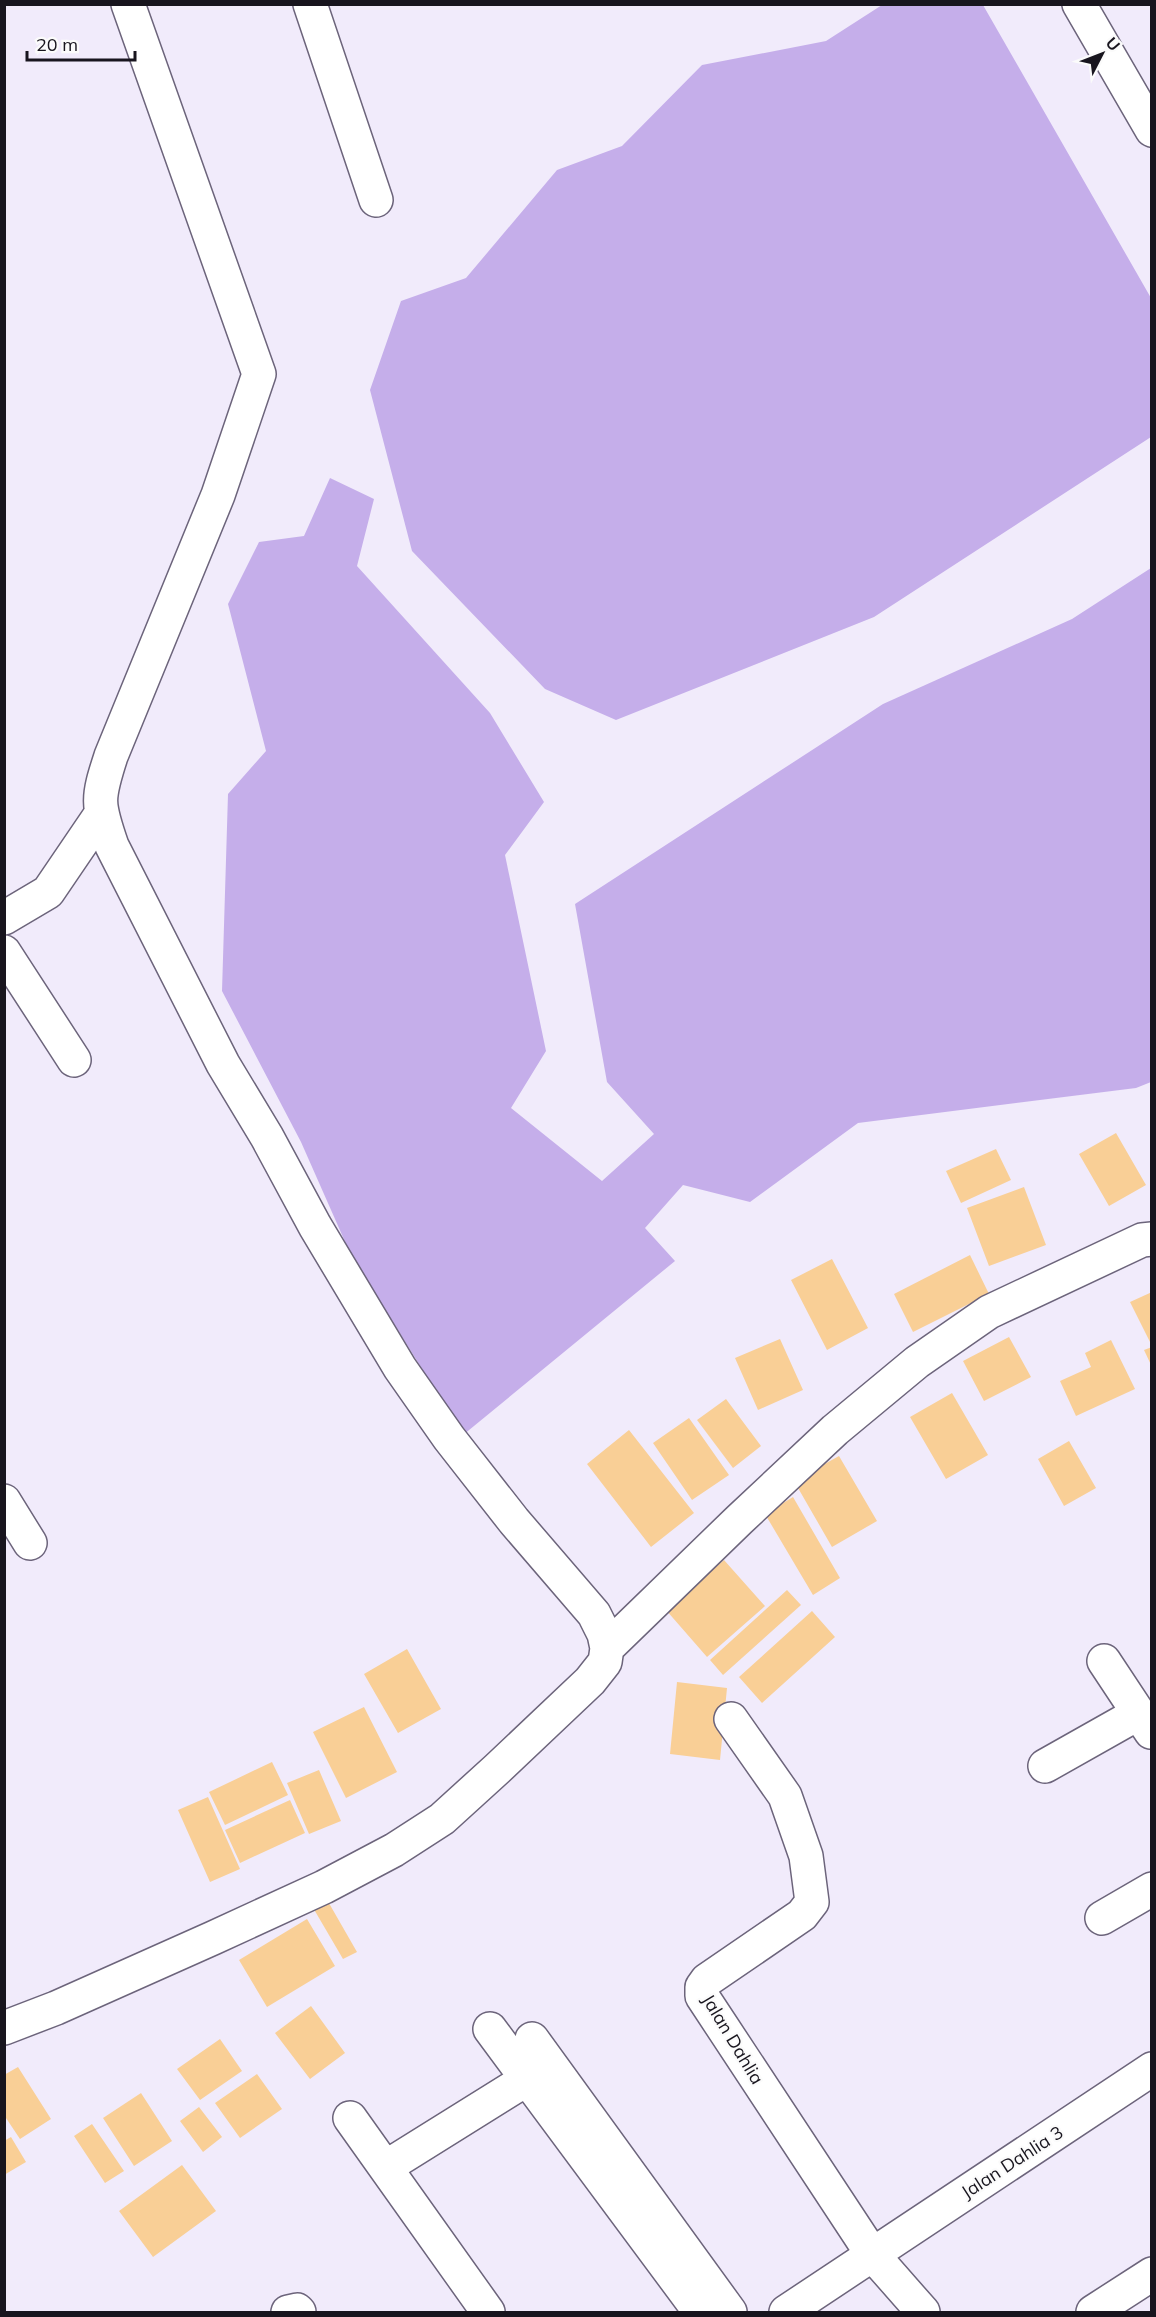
<svg xmlns="http://www.w3.org/2000/svg" width="1156" height="2317" viewBox="0 0 1156 2317" font-family="Mulish,sans-serif">
	<style>
		.water { fill: #c5aeea }
		.building { fill: #f9cf96 }
		.lines { fill: none; stroke-linecap: round; stroke-linejoin: round }
		.minor-casing { stroke: #6c647b; stroke-width: 36 }
		.minor { stroke: #fff; stroke-width: 33 }
		.labels { text-anchor: middle; dominant-baseline: central; stroke-width: 4.5; stroke-linejoin: round; paint-order: stroke }
		.street-label { font-size: 18px; fill: #18151e; stroke: #fbfbfb }
	</style>
	<rect width="100%" height="100%" fill="#f1ebfb"/>
	<path class="water" d="M882,5H983L1151,298V437L874,617L616,720L545,689L412,551L370,390L401,301L466,278L557,170L622,146L702,65L826,41Z
		M330,478L374,499L357,566L490,713L544,802L505,855L546,1051L511,1108L602,1181L654,1134L607,1082L575,904L883,704L1072,619L1151,568V1082L1136,1088L858,1123L750,1202L683,1185L645,1228L675,1261L463,1435L350,1253L301,1142L222,991L228,794L266,751L228,604L259,542L304,536Z"/>
	<path class="building" d="M1116,1133L1146,1185L1109,1206L1079,1154Z
		M996,1149L1011,1180L961,1203L946,1171Z
		M1024,1187L1046,1245L989,1266L967,1208Z
		M970,1255L989,1294L913,1332L894,1294Z
		M832,1259L868,1328L827,1350L791,1280Z
		M1152,1292V1341L1150,1342L1130,1302Z
		M1009,1337L1031,1377L984,1401L963,1361Z
		M780,1339L803,1390L758,1410L735,1358Z
		M1111,1340L1135,1389L1076,1416L1060,1381L1091,1367L1085,1353Z
		M1152,1347V1367L1144,1350Z
		M952,1393L988,1455L946,1479L910,1417Z
		M726,1399L761,1446L733,1468L697,1420Z
		M689,1418L729,1475L692,1500L653,1443Z
		M629,1430L694,1513L651,1547L587,1464Z
		M1069,1441L1096,1488L1064,1506L1038,1459Z
		M839,1456L877,1521L832,1547L794,1481Z
		M793,1497L840,1578L813,1595L765,1514Z
		M724,1560L765,1606L707,1657L666,1610Z
		M787,1590L801,1605L723,1675L710,1660Z
		M812,1611L835,1637L762,1703L739,1677Z
		M407,1649L441,1709L398,1733L364,1674Z
		M677,1682L727,1688L720,1760L670,1754Z
		M364,1707L397,1772L346,1798L313,1732Z
		M272,1762L288,1795L225,1825L209,1792Z
		M319,1770L341,1821L309,1834L287,1783Z
		M208,1797L240,1869L210,1882L178,1810Z
		M290,1800L305,1833L240,1863L225,1830Z
		M326,1898L357,1952L343,1959L312,1906Z
		M307,1919L335,1966L267,2007L239,1960Z
		M311,2006L345,2053L310,2079L275,2033Z
		M220,2039L242,2071L200,2100L177,2069Z
		M18,2067L51,2119L20,2139L4,2115V2075Z
		M257,2074L282,2109L240,2138L215,2103Z
		M141,2093L172,2141L134,2166L103,2118Z
		M199,2107L222,2137L203,2152L180,2121Z
		M92,2124L124,2171L105,2183L74,2136Z
		M11,2137L26,2162L4,2175V2141Z
		M182,2165L216,2211L153,2257L119,2211Z"/>
	<g class="lines">
		<g class="minor-casing">
			<path id="minor" d="M310,4L376,200
				M1079,4L1152,130
				M4,918L48,892L101,814
				M4,952L74,1060
				M4,1501L30,1543
				M607,1648L739,1520L835,1430L917,1362L989,1312L1142,1240L1152,1239
				M1104,1661L1151,1732
				M731,1719L785,1796L806,1856L812,1902L802,1915L707,1980L702,1987V1996L872,2254L923,2312
				M1045,1766L1139,1713
				M1102,1918L1152,1889
				M4,2028L56,2008L213,1938L324,1887L394,1850L442,1819L497,1769L590,1681L605,1662L607,1648L604,1634L594,1614L514,1521L449,1438L400,1368L315,1226L267,1137L223,1064L112,846C97,803 97,799 111,756L218,495L259,374L128,4
				M490,2029L700,2312
				M532,2039L730,2312
				M350,2118L488,2312
				M386,2167L527,2079
				M288,2312L297,2310L299,2312
				M786,2312L1152,2069
				M1093,2312L1152,2274"/>
		</g>
		<use href="#minor" class="minor"/>
	</g>
	<g class="labels">
		<g class="street-label">
			<text transform="translate(733 2039) rotate(59)">Jalan Dahlia</text>
			<text transform="translate(1012 2162) rotate(-33)">Jalan Dahlia 3</text>
		</g>
	</g>
	<rect width="1156" height="2317" fill="none" stroke="#18151e" stroke-width="12"/>
	<g transform="translate(1102 54) rotate(48)" stroke="#fbfbfb" stroke-width="4.5" paint-order="stroke">
	<path d="M0-4.5L10 22L0 15L-10 22Z" fill="#18151e"/>
	<text y="-9" font-size="16" font-weight="bold" text-anchor="middle" fill="#18151e">U</text>
	</g>
	<path d="M27 51v9h108v-9" fill="none" stroke="#18151e" stroke-width="3"/>
	<text x="36" y="51" font-size="18" fill="#18151e" stroke="#fbfbfb" stroke-width="4.5" paint-order="stroke">20 m</text>
</svg>
